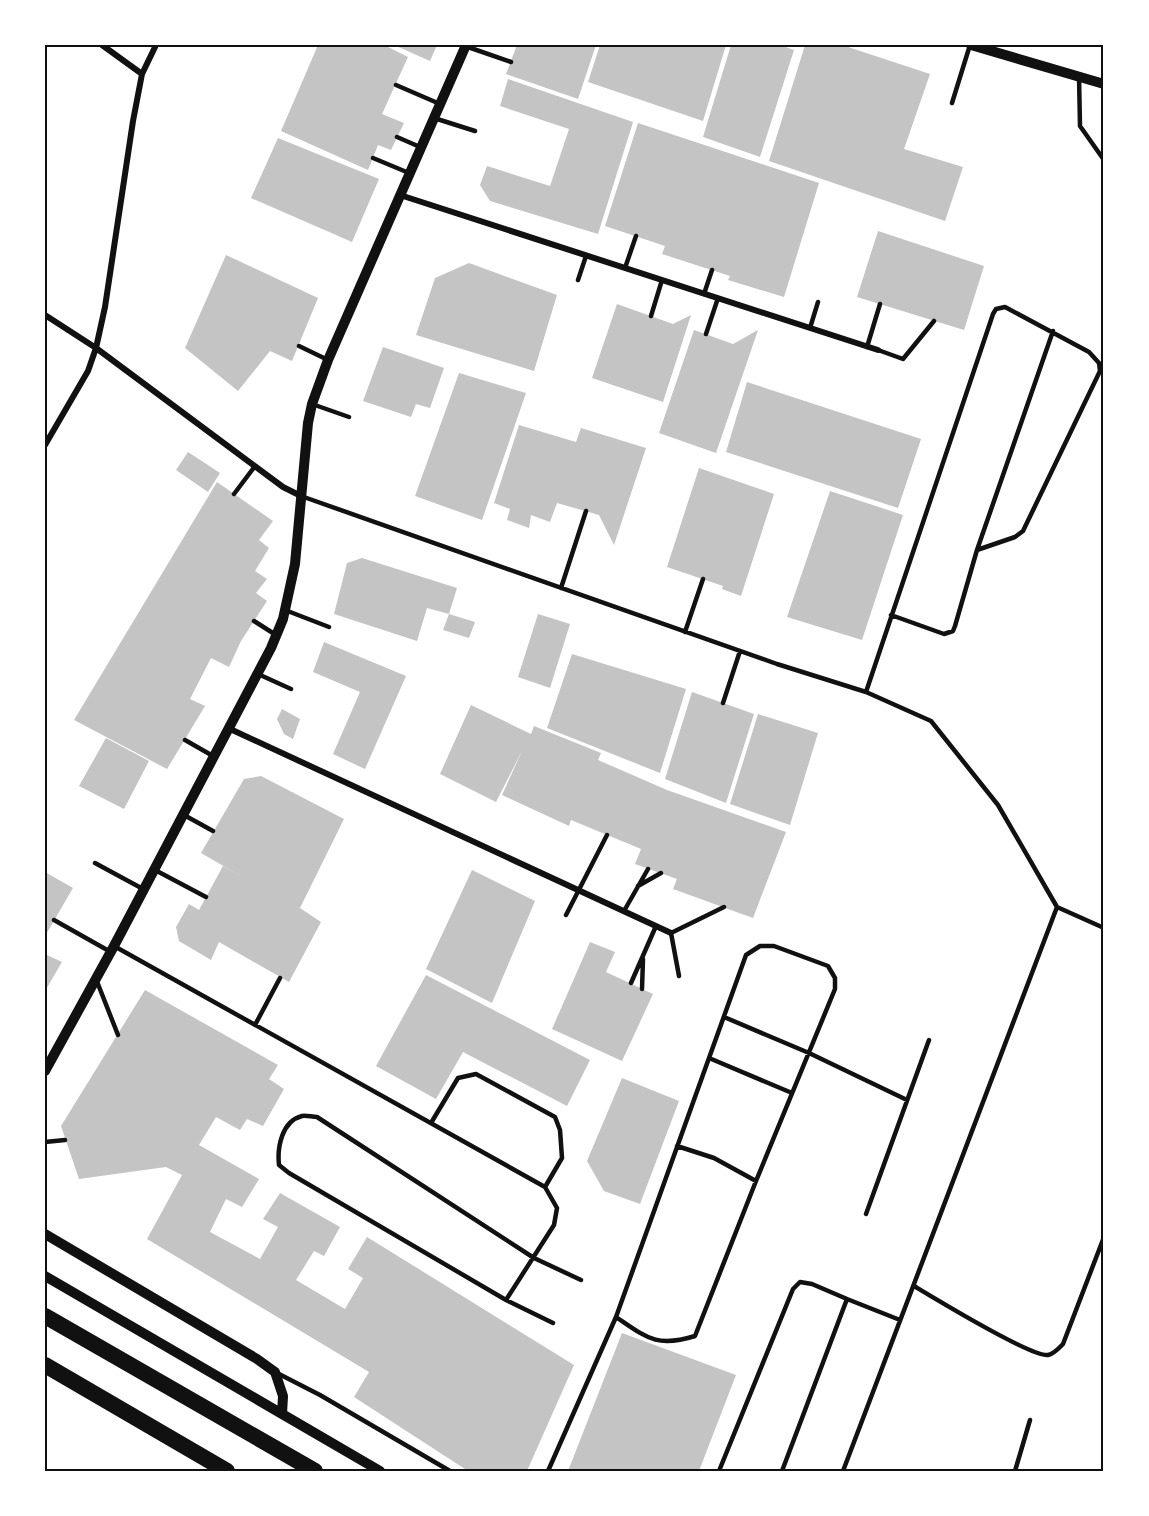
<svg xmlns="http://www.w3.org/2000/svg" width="1149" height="1516" viewBox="0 0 1149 1516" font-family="'Archivo Narrow',sans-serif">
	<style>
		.building { fill: #c4c4c4 }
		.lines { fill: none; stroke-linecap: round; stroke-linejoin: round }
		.service { stroke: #111; stroke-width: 4.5 }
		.minor { stroke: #111; stroke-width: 6 }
		.tertiary { stroke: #111; stroke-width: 10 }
		.trunk { stroke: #111; stroke-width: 16 }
		.neatline { fill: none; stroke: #111; stroke-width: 2 }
	</style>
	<rect width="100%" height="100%" fill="#fff"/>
	<path class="building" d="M318,45H384L408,57L382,114L404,123L391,150L378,145L368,170L281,131Z
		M394,45H437L430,61Z
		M517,45H596L578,99L506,74Z
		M600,45H726L703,121L588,82Z
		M731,45H780L794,50L760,157L703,137Z
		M805,45H842L930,74L904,149L963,167L945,221L769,161Z
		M508,79L633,122L598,234L490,201L480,185L487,166L550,186L569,129L500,106Z
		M638,123L819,183L784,297L728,280L730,276L662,254L665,246L605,226Z
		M278,138L379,179L352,242L251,198Z
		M878,231L984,266L964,330L857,297Z
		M226,255L318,298L292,361L270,351L238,391L185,348Z
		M469,263L557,295L534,371L416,335L435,278Z
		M617,304L673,324L691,315L663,402L592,378Z
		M694,330L733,344L758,330L716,453L659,433Z
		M383,347L444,368L430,408L416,404L411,417L363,401Z
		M459,373L526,393L482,520L415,496Z
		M747,382L921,439L898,508L726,452Z
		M519,425L576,442L581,428L646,448L614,545L599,515L557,503L550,522L531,515L529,528L507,520L510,509L494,503Z
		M188,452L220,473L208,492L176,470Z
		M699,468L774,494L741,596L722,589L723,586L667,567Z
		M217,482L273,521L259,540L269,548L255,571L267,579L256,593L267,601L241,641L229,667L211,658L190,699L205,706L167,769L74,720Z
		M830,491L903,515L862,640L787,617Z
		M362,558L457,588L449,614L427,608L417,641L334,614L347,563Z
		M449,614L475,622L469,638L443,630Z
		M538,614L570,624L550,688L518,677Z
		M324,642L406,676L365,769L333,754L360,692L313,672Z
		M572,654L686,689L660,773L547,728Z
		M692,692L754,714L726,803L665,779Z
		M471,705L531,734L534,726L601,753L598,760L667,790L786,832L753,918L673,889L677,879L635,864L641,849L571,820L569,826L502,795L522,751L496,802L440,774Z
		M282,709L300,719L293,739L284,734L277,719Z
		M758,714L818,733L790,825L730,804Z
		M106,738L149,761L124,809L79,786Z
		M261,776L344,819L300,908L321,922L289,982L219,942L211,960L179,941L176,927L189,904L199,910L223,866L239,875L201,853L244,779Z
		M472,870L535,901L492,1003L426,969Z
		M45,872L73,888L45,936Z
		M590,942L615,952L606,972L653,994L622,1061L552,1029Z
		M45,954L62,962L45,991Z
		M426,975L590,1060L567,1106L463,1052L436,1099L376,1066Z
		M145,990L278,1065L269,1079L284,1089L263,1126L247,1119L240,1130L216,1117L199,1145L259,1179L242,1207L226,1199L210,1232L260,1259L278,1227L263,1219L280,1193L340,1227L324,1256L314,1251L296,1280L345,1309L363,1278L348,1269L367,1237L574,1365L527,1471H468L354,1397L369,1372L147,1239L182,1175L166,1167L79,1179L61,1126Z
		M622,1078L679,1101L640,1204L604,1191L587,1161Z
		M622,1333L736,1375L699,1471H568Z"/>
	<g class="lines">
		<path class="service" d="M465,46L511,62
			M1079,76L1080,126L1104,160
			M396,85L440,104
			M952,103L970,45
			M434,118L475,131
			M397,137L420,147
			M373,158L409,173
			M625,268L636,236
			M578,280L586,256
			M704,294L712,270
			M651,316L662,280
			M810,328L818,302
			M706,334L718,298
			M299,346L328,360
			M867,347L880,304
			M878,350L903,359L934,321
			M312,404L349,417
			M234,494L255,466
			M301,496L777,664L866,692L931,721L998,805L1057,907L843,1471
			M561,588L586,511
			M285,610L329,627
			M891,615L944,634L953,631L955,626L977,550L1053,331
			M254,621L276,635
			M685,632L703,579
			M258,674L291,689
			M866,692L993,314L996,309L1005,307L1089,352L1099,363L1100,371L1023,531L1015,537L977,550
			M723,703L740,651
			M185,740L213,756
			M184,815L213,831
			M95,863L143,889
			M155,870L206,897
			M638,886L661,873
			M1057,907L1104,928
			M624,911L648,869
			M566,915L607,835
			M54,920L109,951
			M114,946L545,1187L557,1208L554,1225L506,1300
			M679,976L671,933L724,907
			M96,979L118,1035
			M631,983L656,926
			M642,989L643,959
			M724,1017L809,1053L907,1100
			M255,1025L280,978
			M709,1058L792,1093
			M431,1123L458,1078L476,1074L555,1117L560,1130L562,1158L545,1187
			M45,1142L65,1140
			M677,1146L714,1158L756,1181
			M866,1214L929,1040
			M914,1286C934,1298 1031,1357 1048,1355C1054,1354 1059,1348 1063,1344L1104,1237
			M847,1299L900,1320
			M553,1323L506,1300L289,1173L279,1165C277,1147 282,1121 302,1116C306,1115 312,1117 317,1117L534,1258L581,1280
			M277,1373L320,1395L450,1471
			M548,1471L616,1317L746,955L760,946H774L828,966L835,978V989L756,1181L695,1336C657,1348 647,1338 616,1317
			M719,1471L793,1289L800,1282L812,1284L847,1299L782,1471
			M1015,1471L1030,1420"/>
		<path class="minor" d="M102,45L142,74
			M400,195L878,350
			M45,315L96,348L283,487L301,496
			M45,445L88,371L96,348L105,307L133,121L142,74L156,45
			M228,728L671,933"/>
		<path class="tertiary" d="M971,45L1104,84
			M45,1071L114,946L271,648L283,619L295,564L308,423L312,404L328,360L466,45
			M45,1234L257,1359L275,1372L283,1396L282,1414
			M45,1276L380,1471"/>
		<path class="trunk" d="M45,1316L315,1471
			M45,1365L227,1471"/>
	</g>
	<rect width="1149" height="1516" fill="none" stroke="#ffffff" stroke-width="93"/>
	<rect x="46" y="46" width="1056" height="1424" class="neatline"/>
</svg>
